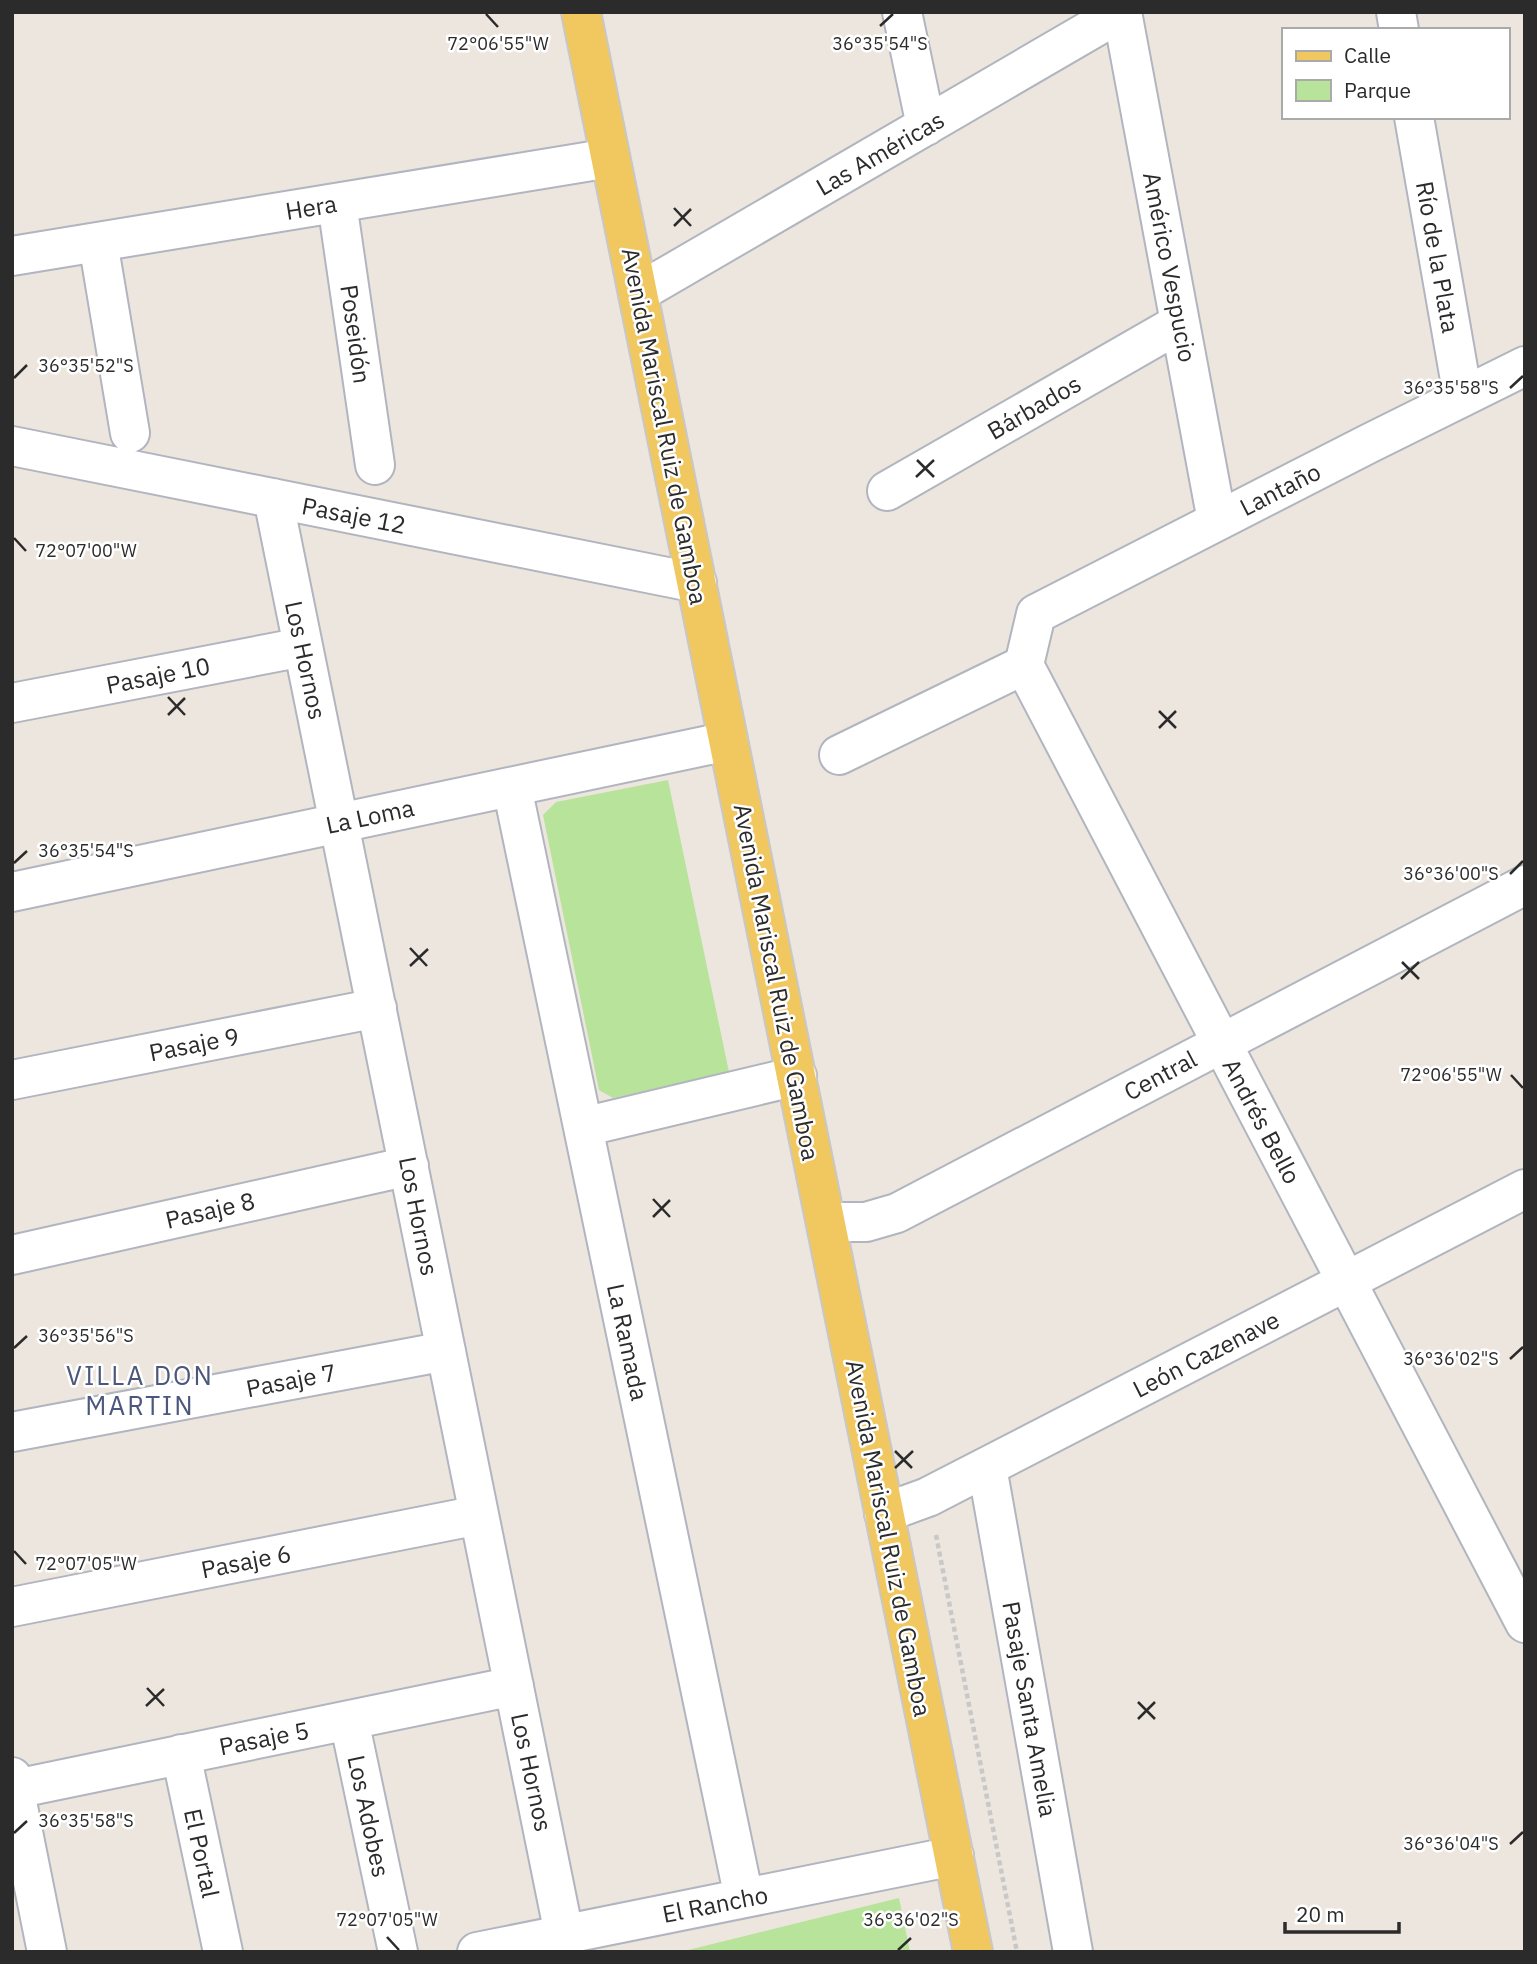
<svg xmlns="http://www.w3.org/2000/svg" width="1537" height="1964" viewBox="0 0 1537 1964" font-family="'IBM Plex Sans',sans-serif">
	<style>
		.green { fill: #b7e39a }
		.lines { fill: none; stroke-linecap: round; stroke-linejoin: round }
		.minor-casing { stroke: #b1b5bf; stroke-width: 42 }
		.major-casing { stroke: #c8c8c8; stroke-width: 42 }
		.path { stroke: #c8c8c8; stroke-width: 4.5; stroke-dasharray: 5 3.5; stroke-linecap: butt }
		.minor { stroke: #fff; stroke-width: 38 }
		.major { stroke: #f1c75f; stroke-width: 38 }
		.ticks { fill: none; stroke: #2b2b2b; stroke-width: 2.5 }
		.labels { text-anchor: middle; dominant-baseline: central; stroke-width: 5; stroke-linejoin: round; paint-order: stroke }
		.street-label { font-size: 24px; fill: #2b2b2b; stroke: #fff }
		.neighbourhood-label { font-size: 26px; letter-spacing: 2px; fill: #4b577c; stroke: #fff }
		.ticks-label { font-size: 18px; text-anchor: middle; fill: #2b2b2b; stroke: #fff; stroke-width: 5; stroke-linejoin: round; paint-order: stroke }
	</style>
	<rect width="100%" height="100%" fill="#ede6de"/>
	<path class="green" d="M668,780L729,1072L613,1098L599,1090L543,815L556,802Z
		M899,1898L910,1952H680Z"/>
	<g class="lines">
		<g class="minor-casing">
			<path id="minor" d="M902,12L926,126
				M1122,12L1217,521
				M1396,12L1399,30
				M1414,117L1463,397
				M337,203L375,465
				M98,242L130,433
				M12,256L610,158
				M638,293L1121,12
				M1525,366L1368,444L1036,614L1024,665L1525,1623
				M12,446L697,583
				M887,491L1180,323
				M273,498L564,1934
				M12,703L303,647
				M839,755L1024,665
				M512,787L744,1898
				M12,892L728,741
				M12,1080L377,1008
				M583,1127L797,1076
				M826,1222H866L897,1213L1525,885
				M12,1255L409,1166
				M12,1432L446,1351
				M987,1467L1073,1952
				M884,1513L928,1497L1525,1189
				M12,1607L479,1515
				M349,1720L398,1952
				M181,1754L223,1952
				M12,1777L47,1952
				M15,1789L514,1686
				M477,1952L954,1856"/>
		</g>
		<g class="major-casing">
			<path id="major" d="M581,12L973,1952"/>
		</g>
		<path class="path" d="M936,1535L1017,1952"/>
		<use href="#minor" class="minor"/>
		<use href="#major" class="major"/>
	</g>
	<path class="ticks" d="M486,14L498,27M880,26L893,14M674,208L691,226M674,226L691,209M14,378L27,365M1510,388L1523,376M917,460L934,477M916,477L934,460M14,538L26,551M168,697L185,715M1159,711L1176,728M168,715L185,698M1159,728L1176,711M14,863L27,851M1510,874L1523,861M410,948L427,966M1402,962L1419,979M410,966L428,949M1401,979L1419,962M1511,1075L1523,1088M653,1199L670,1217M653,1217L670,1200M14,1348L27,1336M1510,1359L1523,1347M895,1451L912,1468M895,1468L913,1451M14,1551L26,1564M147,1688L164,1706M1138,1702L1155,1719M146,1706L164,1689M1138,1719L1155,1702M14,1833L27,1821M1510,1844L1523,1832M387,1937L399,1950M898,1950L911,1938"/>
	<g class="labels">
		<g class="street-label">
			<text transform="translate(880 153) rotate(-30)">Las Américas</text>
			<text transform="translate(311 207) rotate(-9)">Hera</text>
			<text transform="translate(1438 257) rotate(80)">Río de la Plata</text>
			<text transform="translate(1170 267) rotate(79)">Américo Vespucio</text>
			<text transform="translate(356 334) rotate(82)">Poseidón</text>
			<text transform="translate(1034 407) rotate(-30)">Bárbados</text>
			<text transform="translate(665 426) rotate(79)">Avenida Mariscal Ruiz de Gamboa</text>
			<text transform="translate(1280 489) rotate(-27)">Lantaño</text>
			<text transform="translate(354 515) rotate(11)">Pasaje 12</text>
			<text transform="translate(306 660) rotate(78)">Los Hornos</text>
			<text transform="translate(158 675) rotate(-11)">Pasaje 10</text>
			<text transform="translate(370 816) rotate(-12)">La Loma</text>
			<text transform="translate(777 982) rotate(79)">Avenida Mariscal Ruiz de Gamboa</text>
			<text transform="translate(194 1044) rotate(-11)">Pasaje 9</text>
			<text transform="translate(1160 1075) rotate(-28)">Central</text>
			<text transform="translate(1262 1121) rotate(62)">Andrés Bello</text>
			<text transform="translate(210 1210) rotate(-13)">Pasaje 8</text>
			<text transform="translate(419 1216) rotate(79)">Los Hornos</text>
			<text transform="translate(628 1342) rotate(78)">La Ramada</text>
			<text transform="translate(1206 1354) rotate(-27)">León Cazenave</text>
			<text transform="translate(291 1380) rotate(-11)">Pasaje 7</text>
			<text transform="translate(889 1538) rotate(79)">Avenida Mariscal Ruiz de Gamboa</text>
			<text transform="translate(246 1561) rotate(-11)">Pasaje 6</text>
			<text transform="translate(1030 1709) rotate(80)">Pasaje Santa Amelia</text>
			<text transform="translate(264 1738) rotate(-11)">Pasaje 5</text>
			<text transform="translate(532 1772) rotate(78)">Los Hornos</text>
			<text transform="translate(369 1816) rotate(78)">Los Adobes</text>
			<text transform="translate(202 1853) rotate(78)">El Portal</text>
			<text transform="translate(715 1904) rotate(-11)">El Rancho</text>
		</g>
		<g class="neighbourhood-label">
			<text x="140" y="1375">VILLA DON<tspan x="140" dy="30">MARTIN</tspan></text>
		</g>
	</g>
	<g class="ticks-label">
		<text x="880" y="50">36°35'54"S</text>
		<text x="498" y="50">72°06'55"W</text>
		<text x="86" y="372">36°35'52"S</text>
		<text x="1451" y="394">36°35'58"S</text>
		<text x="86" y="557">72°07'00"W</text>
		<text x="86" y="857">36°35'54"S</text>
		<text x="1451" y="880">36°36'00"S</text>
		<text x="1451" y="1081">72°06'55"W</text>
		<text x="86" y="1342">36°35'56"S</text>
		<text x="1451" y="1365">36°36'02"S</text>
		<text x="86" y="1570">72°07'05"W</text>
		<text x="86" y="1827">36°35'58"S</text>
		<text x="1451" y="1850">36°36'04"S</text>
		<text x="387" y="1926">72°07'05"W</text>
		<text x="911" y="1926">36°36'02"S</text>
	</g>
	<rect width="1537" height="1964" fill="none" stroke="#2b2b2b" stroke-width="28"/>
	<rect x="1282" y="28" width="228" height="91" fill="#ffffff" stroke="#aaaaaa" stroke-width="2"/>
	<rect x="1296" y="51" width="35" height="10" fill="#f1c75f" stroke="#aaaaaa" stroke-width="2"/>
	<text x="1344" y="63" font-size="21" fill="#2b2b2b">Calle</text>
	<rect x="1296" y="80" width="35" height="21" fill="#b7e39a" stroke="#aaaaaa" stroke-width="2"/>
	<text x="1344" y="98" font-size="21" fill="#2b2b2b">Parque</text>
	<path d="M1285 1922v10h114v-10" fill="none" stroke="#2b2b2b" stroke-width="3.5"/>
	<text x="1296" y="1922" font-size="21" fill="#2b2b2b" stroke="#ffffff" stroke-width="5" paint-order="stroke">20 m</text>
</svg>
